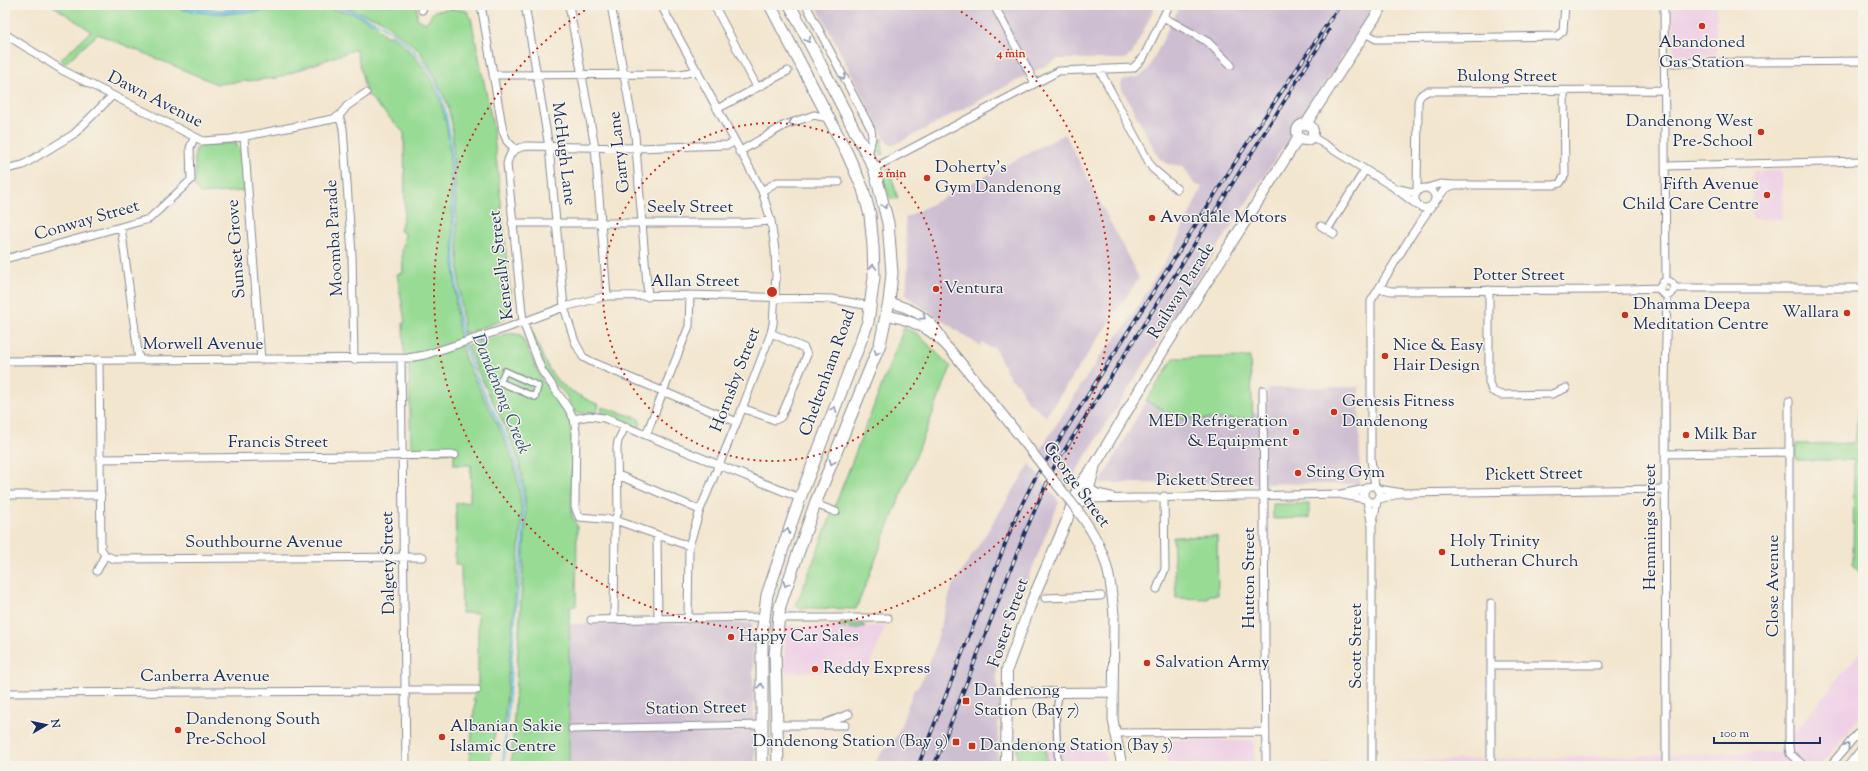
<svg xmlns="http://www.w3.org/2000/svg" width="1868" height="771" viewBox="0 0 1868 771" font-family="'Sorts Mill Goudy',serif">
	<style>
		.built { fill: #efd0e6 }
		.industrial { fill: #cdbed2 }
		.green { fill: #98db94; stroke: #5a8579 }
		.water { fill: #66c5e5; stroke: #407aa2 }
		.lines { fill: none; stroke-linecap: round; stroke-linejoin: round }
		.stream { stroke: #66c5e5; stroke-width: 2 }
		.pedestrian-casing { stroke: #878a96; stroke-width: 8 }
		.minor-casing { stroke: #878a96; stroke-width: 9 }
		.tertiary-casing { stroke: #878a96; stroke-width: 11 }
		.secondary-casing { stroke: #878a96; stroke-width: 12 }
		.primary-casing { stroke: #878a96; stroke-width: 13 }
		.trunk-casing { stroke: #878a96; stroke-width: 14 }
		.pedestrian { stroke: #fff; stroke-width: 5.5 }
		.minor { stroke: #fff; stroke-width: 7 }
		.tertiary { stroke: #fff; stroke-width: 9 }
		.secondary { stroke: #fff; stroke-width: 10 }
		.primary { stroke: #fff; stroke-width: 11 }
		.trunk { stroke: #fff; stroke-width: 12 }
		.rail-casing { stroke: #1b2f5e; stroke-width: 3.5 }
		.rail { stroke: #f7f3e8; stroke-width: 2; stroke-dasharray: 6; stroke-linecap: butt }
		.tertiary-bridge-casing { stroke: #878a96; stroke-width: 11; stroke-linecap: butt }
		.tertiary-bridge { stroke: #fff; stroke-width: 9 }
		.oneway { stroke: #8d97ae }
		.ring { fill: none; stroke: #c8321e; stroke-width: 2; stroke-dasharray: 2 4 }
		.poi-dot { fill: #c8321e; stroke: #f7f3e8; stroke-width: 1.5 }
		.labels { text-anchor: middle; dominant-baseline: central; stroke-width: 3; stroke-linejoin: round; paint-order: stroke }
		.poi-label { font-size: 17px; fill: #1b2f5e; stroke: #f7f3e8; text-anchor: start }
		.street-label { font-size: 17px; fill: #1b2f5e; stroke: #f7f3e8 }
		.water-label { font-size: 18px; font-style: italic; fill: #2e5480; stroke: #f7f3e8 }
		.centre { fill: #c8321e; stroke: #f7f3e8; stroke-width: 2 }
		.ring-label { font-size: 12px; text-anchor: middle; font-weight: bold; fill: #c8321e; stroke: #f7f3e8; stroke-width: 3; stroke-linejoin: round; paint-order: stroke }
	</style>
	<rect width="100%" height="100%" fill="#f7f3e8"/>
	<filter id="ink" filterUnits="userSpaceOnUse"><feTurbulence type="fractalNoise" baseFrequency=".025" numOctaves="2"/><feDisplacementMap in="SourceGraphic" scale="8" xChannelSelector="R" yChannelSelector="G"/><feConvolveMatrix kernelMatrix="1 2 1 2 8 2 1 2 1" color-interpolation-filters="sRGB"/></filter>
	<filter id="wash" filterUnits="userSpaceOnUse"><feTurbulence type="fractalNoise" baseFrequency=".012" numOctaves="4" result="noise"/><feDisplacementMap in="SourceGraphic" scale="16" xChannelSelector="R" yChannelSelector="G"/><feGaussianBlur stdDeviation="0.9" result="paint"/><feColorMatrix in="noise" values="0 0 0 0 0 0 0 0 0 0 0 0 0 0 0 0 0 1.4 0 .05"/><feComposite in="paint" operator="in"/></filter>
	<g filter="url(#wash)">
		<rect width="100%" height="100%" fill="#f3e6cf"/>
		<path class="built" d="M1672,5H1716L1717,55H1678L1674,51Z
			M1752,171H1782V219H1752Z
			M786,626H883L885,627L867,672H784Z
			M1863,648V714L1820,766H1319V763L1778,752Z
			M1017,740H1044L1045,745L1102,744L1108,766H1017Z
			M1185,740L1254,741V766H1167L1166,741Z"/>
		<path class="industrial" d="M816,5H1156L1132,54L1125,59H1058L894,145L887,143Z
			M1180,5H1376L1239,214L1082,462L1069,487L1040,450L1100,356L1126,325L1174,247L1202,187L1194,184L1183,166L1167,164L1159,158L1120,85L1123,80L1138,77L1148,70Z
			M1065,134L1139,278L1046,416L1027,401L1017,383L1010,378L994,347L990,348L982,342L980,346L906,296L908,263L905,218Z
			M1359,387L1360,484L1100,483L1146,401L1183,416L1267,413L1268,388Z
			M1030,464L1059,502L1007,631L996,669L1001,718L998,724V766H874L878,757L897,736L914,689L919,686L933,653L952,587Z
			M752,623L755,766H569V624Z"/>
		<path class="green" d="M52,5H169L187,10L221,13L315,6L355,14L373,23L386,36H393C430,67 442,93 449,141L456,310C458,326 460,343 465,358C480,395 503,428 514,466C519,482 520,498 522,514L504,727L495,732L489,766H469L475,700H473L478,683V613H462L461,565H455L456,503L470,502L471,465H454V452L411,454L409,368L404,351L403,323L405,322L397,274L403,273L402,252L405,233L400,231L405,211L404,133L366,93L356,49L277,78L217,84L98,34L65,63L60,60L91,31Z
			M338,5H417V19L426,23L434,11L454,9L467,11L471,18L493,127L512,307L503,320L464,334L460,296L452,124L447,103L434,74L419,50L381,20Z
			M882,138L883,155L877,152L874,147Z
			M232,143L236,144L241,152L244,191L200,194L193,183C200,173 191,160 196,149L204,145Z
			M889,168L898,199L890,198C887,189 879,174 889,168Z
			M904,328L918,334L951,367L856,609L800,608L796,606Z
			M532,331C551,377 552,384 599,405L597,412L575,413L566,395L553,382L545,370L530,334Z
			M509,333L521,335L542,381L561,401L571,422L572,516L577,526L576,606L570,607L569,624V766H511L526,517C525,495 523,473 516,453C503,416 480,382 467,345Z
			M1250,357L1253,419H1182L1146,401L1174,358Z
			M1861,389H1863V577L1853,564L1854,460H1796V444L1855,443Z
			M602,407L638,418L641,424L639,428L635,427L633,424L614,416L601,414Z
			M1273,504H1309V518L1273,519Z
			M1217,536L1218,595H1209L1208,599L1176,598L1173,537Z
			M840,624H862L865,626C858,629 844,630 838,626Z
			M1017,740H1046L1045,744L1047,763L1023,766L1017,762Z"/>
		<path class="water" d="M169,5H186L221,10L281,5L282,9C245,12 205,19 169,5Z"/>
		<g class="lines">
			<path class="stream" d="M319,5C345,7 368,16 390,31C447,69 450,122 453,184C455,231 454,279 460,324C468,379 506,421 519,474C529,518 520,565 516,609C511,662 508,714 503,766
				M279,7L298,5"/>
		</g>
	</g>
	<g filter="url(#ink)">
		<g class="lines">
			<g class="pedestrian-casing">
				<path id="pedestrian" d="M505,371L538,386L535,397L500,382Z
					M1058,766L1056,713L1059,693"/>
			</g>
			<g class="minor-casing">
				<path id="minor" d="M481,5L503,131L507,141L515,149
					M525,5L549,147L564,307L575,342L583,357L592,362L737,422
					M569,5L595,147L607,296
					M611,5L635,135L648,297
					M661,5L762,191L771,221L775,250L776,275L773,324L771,333L737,422L700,510L689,546L688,619
					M714,5L757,87
					M806,5L871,129L872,137L868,156
					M994,5L1035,83
					M1664,5L1666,281
					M422,10L424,5
					M1163,17L1208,42L1231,65
					M1365,33L1376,39H1385L1557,36L1563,31L1565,5
					M5,34L62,70L203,141L231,139L333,119L339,116L347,106L366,93
					M1664,63L1863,61
					M1099,69L1152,168L1177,189
					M493,75L680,74L698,71
					M717,109L788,71
					M339,116L343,128L352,254L354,360
					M1311,136L1393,187L1417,205
					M244,137L261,360
					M739,152L785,125L814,115L828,118
					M1665,166L1863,161
					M874,168L1059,71L1133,68L1143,58L1169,5
					M6,169L23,165L74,134L112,96
					M1415 198a10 10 0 1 1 20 0a10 10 0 1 1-20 0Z
					M1395,188L1416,193
					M1427,188L1440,184L1455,185H1554L1560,183L1565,175L1564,92
					M762,191L777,182H839
					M1417,192L1418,104C1418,97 1421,94 1428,91L1664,90
					M1434,203L1445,189L1454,185
					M512,223H744L771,221
					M1321,226L1334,234
					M121,227L139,360
					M1327,230L1365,170
					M5,259L149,219L191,180L190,148L194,138
					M1660 288a7 7 0 1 1 14 0a7 7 0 1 1-14 0Z
					M1379,288L1391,291L1599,290L1660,288
					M1675,288H1863
					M1489,290V382L1492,391L1501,395L1552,394L1566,388
					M401,359L406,766
					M5,361L408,358L425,355L504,329L564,307L607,296L690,295L832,299L870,306
					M1263,390L1266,766
					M1789,401V747L1790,754L1804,766
					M742,408L775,420L781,417L807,355L804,348L771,333
					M574,419L589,416L604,418L800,498
					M646,435L689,326L690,295
					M1666,454L1789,452
					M100,459L455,455
					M618,475L700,510
					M1364 494a8 8 0 1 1 16 0a8 8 0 1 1-16 0Z
					M1375,486L1371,460V301L1411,236L1432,205
					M1090,488L1097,493L1111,496
					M1378,489L1403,493L1666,489
					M5,495H101
					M1343,495L1365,499
					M1085,499L1341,494L1365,489
					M1379,499L1399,494
					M1367,501L1372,526V766
					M815,504L836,512
					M1373,522L1377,501
					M657,535L658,620
					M689,546L615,520L579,517L575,507L576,432L574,419L568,408L542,371L523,322L507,164C510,151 514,149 526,146L636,148L728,145L734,142
					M105,555L114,559L423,557
					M97,571L105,555L101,549L99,360
					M1157,589L1165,569L1164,496
					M1045,598L1101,596
					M1491,603V766
					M778,618H888
					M614,619L615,520L618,512L617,448L618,441L625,427
					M591,620L763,617
					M1491,665H1600
					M406,690H477
					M5,693L406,691
					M826,723L849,714
					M777,725H845
					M572,729L761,725
					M1114,733L1266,732
					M1666,766L1665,384L1667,295
					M1830,766L1863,727"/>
			</g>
			<g class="tertiary-casing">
				<path id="tertiary" d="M889,302C912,309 930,317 942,338
					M887,315C924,323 939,335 962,364
					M1114,615L1113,720L1122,766
					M1006,693L1112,692"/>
			</g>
			<g class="secondary-casing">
				<path id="secondary" d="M1306,124L1383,5
					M1297 132a8 8 0 1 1 16 0a8 8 0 1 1-16 0Z
					M1084,499L1077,496V488L1095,465L1167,344L1299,137
					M1079,503L1090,494L1089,488L1094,469
					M1006,766L1007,669L1033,598L1067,520L1074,497"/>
			</g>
			<g class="primary-casing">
				<path id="primary" d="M762,766V635L767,595L800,498L868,322L874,277L873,246L870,215L863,189L847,153L770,5
					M778,766L775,653L780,606L815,504L880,344L889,302L892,273L888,223L874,168L790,5"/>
			</g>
			<g class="trunk-casing">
				<path id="trunk" d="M1851,766L1863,751"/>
			</g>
			<use href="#pedestrian" class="pedestrian"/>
			<use href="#minor" class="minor"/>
			<use href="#tertiary" class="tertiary"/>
			<use href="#secondary" class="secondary"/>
			<use href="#primary" class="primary"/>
			<use href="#trunk" class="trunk"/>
			<g class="rail-casing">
				<path id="rail" d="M918,766L1017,514L1034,480L1255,131L1340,5
					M934,766L1026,530L1054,467L1329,30"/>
			</g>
			<use href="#rail" class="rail"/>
			<g class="tertiary-bridge-casing">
				<path id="tertiary-bridge" d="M962,364C993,403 1025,442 1055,482C1072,503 1090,524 1101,550C1110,571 1112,593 1114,615"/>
			</g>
			<use href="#tertiary-bridge" class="tertiary-bridge"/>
		</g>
		<defs><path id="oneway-chevron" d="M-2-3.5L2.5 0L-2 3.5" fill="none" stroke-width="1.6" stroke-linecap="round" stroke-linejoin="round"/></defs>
		<g class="oneway">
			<use href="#oneway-chevron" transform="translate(808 40) rotate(63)"/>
			<use href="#oneway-chevron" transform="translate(843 77) rotate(63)"/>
			<use href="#oneway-chevron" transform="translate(791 123) rotate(160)"/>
			<use href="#oneway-chevron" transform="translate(885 206) rotate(78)"/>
			<use href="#oneway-chevron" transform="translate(873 267) rotate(-90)"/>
			<use href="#oneway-chevron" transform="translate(923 317) rotate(34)"/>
			<use href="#oneway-chevron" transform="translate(877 352) rotate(110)"/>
			<use href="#oneway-chevron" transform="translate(834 409) rotate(-69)"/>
			<use href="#oneway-chevron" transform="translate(832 462) rotate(112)"/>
			<use href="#oneway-chevron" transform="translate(787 531) rotate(-70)"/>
			<use href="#oneway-chevron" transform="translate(786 584) rotate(110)"/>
			<use href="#oneway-chevron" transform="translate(761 686) rotate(-90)"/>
			<use href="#oneway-chevron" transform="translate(1847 746) rotate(-50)"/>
		</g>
	</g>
	<g class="ring">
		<circle cx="772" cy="292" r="169"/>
		<path d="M951 5A338 338 0 1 1 593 5"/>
	</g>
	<g class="poi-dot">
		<circle cx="1702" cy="26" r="4"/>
		<circle cx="1761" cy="132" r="4"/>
		<circle cx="927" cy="178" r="4"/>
		<circle cx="1767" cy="195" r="4"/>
		<circle cx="1152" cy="218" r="4"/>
		<circle cx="936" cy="289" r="4"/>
		<circle cx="1847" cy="313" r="4"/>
		<circle cx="1625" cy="315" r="4"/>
		<circle cx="1385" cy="356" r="4"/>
		<circle cx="1334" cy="412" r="4"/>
		<circle cx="1296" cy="432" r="4"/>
		<circle cx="1686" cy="435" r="4"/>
		<circle cx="1298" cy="473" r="4"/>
		<circle cx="1442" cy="552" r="4"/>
		<circle cx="731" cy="637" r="4"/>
		<circle cx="1147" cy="663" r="4"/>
		<circle cx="815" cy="669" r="4"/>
		<rect x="962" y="697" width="8" height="8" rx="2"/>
		<circle cx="178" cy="730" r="4"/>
		<circle cx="442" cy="737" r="4"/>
		<rect x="952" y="738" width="8" height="8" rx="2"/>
		<rect x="968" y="742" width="8" height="8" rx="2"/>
	</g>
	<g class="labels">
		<g class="poi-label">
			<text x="1702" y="43" text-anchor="middle">Abandoned<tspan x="1702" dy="20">Gas Station</tspan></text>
			<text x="1753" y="122" text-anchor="end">Dandenong West<tspan x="1753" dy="20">Pre-School</tspan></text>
			<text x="935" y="168">Doherty's<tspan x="935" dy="20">Gym Dandenong</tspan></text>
			<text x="1759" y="185" text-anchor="end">Fifth Avenue<tspan x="1759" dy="20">Child Care Centre</tspan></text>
			<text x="1160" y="218">Avondale Motors</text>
			<text x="944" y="289">Ventura</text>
			<text x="1633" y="305">Dhamma Deepa<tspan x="1633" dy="20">Meditation Centre</tspan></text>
			<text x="1839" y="313" text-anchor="end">Wallara</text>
			<text x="1393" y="346">Nice &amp; Easy<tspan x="1393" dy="20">Hair Design</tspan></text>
			<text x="1342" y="402">Genesis Fitness<tspan x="1342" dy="20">Dandenong</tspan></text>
			<text x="1288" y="422" text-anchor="end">MED Refrigeration<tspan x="1288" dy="20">&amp; Equipment</tspan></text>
			<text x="1694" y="435">Milk Bar</text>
			<text x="1306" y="473">Sting Gym</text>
			<text x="1450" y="542">Holy Trinity<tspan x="1450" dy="20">Lutheran Church</tspan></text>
			<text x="739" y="637">Happy Car Sales</text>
			<text x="1155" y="663">Salvation Army</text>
			<text x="823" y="669">Reddy Express</text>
			<text x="974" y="691">Dandenong<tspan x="974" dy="20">Station (Bay 7)</tspan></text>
			<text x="186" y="720">Dandenong South<tspan x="186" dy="20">Pre-School</tspan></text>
			<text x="450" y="727">Albanian Sakie<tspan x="450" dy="20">Islamic Centre</tspan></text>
			<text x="948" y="742" text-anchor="end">Dandenong Station (Bay 9)</text>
			<text x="980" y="746">Dandenong Station (Bay 5)</text>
		</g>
		<g class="street-label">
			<text x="1507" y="77">Bulong Street</text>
			<text transform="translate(155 100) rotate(27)">Dawn Avenue</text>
			<text transform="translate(620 152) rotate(-97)">Garry Lane</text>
			<text transform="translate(563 154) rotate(83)">McHugh Lane</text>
			<text x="690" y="208">Seely Street</text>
			<text transform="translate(87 221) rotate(-16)">Conway Street</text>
			<text transform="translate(335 238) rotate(-93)">Moomba Parade</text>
			<text transform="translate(237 249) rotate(-94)">Sunset Grove</text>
			<text transform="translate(502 265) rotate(-97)">Keneally Street</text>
			<text x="1519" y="276">Potter Street</text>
			<text x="695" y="282">Allan Street</text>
			<text transform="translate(1182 291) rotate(-58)">Railway Parade</text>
			<text x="203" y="345">Morwell Avenue</text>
			<text transform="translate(828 373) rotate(-70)">Cheltenham Road</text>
			<text transform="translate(736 380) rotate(-69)">Hornsby Street</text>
			<text x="278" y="443">Francis Street</text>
			<text transform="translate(1534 475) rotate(-1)">Pickett Street</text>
			<text x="1205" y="481">Pickett Street</text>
			<text transform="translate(1076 485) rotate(54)">George Street</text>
			<text transform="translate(1651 527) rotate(-90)">Hemmings Street</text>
			<text x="264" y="543">Southbourne Avenue</text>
			<text transform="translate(389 563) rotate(-91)">Dalgety Street</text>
			<text transform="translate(1250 578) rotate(-90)">Hutton Street</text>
			<text transform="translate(1774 586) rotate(-90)">Close Avenue</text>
			<text transform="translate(1009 623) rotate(-71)">Foster Street</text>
			<text transform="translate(1357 646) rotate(-90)">Scott Street</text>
			<text x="205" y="677">Canberra Avenue</text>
			<text transform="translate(696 709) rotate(-1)">Station Street</text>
		</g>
		<g class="water-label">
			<text transform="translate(500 394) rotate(68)">Dandenong Creek</text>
		</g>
	</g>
	<circle cx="772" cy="292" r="6" class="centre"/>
	<g class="ring-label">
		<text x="1011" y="57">4 min</text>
		<text x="892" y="177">2 min</text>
	</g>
	<rect width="1868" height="771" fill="none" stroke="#f7f3e8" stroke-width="20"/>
	<g transform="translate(46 725) rotate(81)" stroke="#f7f3e8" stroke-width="3" paint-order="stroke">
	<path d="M0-3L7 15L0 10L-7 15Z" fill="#1b2f5e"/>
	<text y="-6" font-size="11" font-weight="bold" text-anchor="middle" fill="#1b2f5e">N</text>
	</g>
	<path d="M1714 737v6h106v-6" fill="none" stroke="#1b2f5e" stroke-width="2"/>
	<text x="1720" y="737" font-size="12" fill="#1b2f5e" stroke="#f7f3e8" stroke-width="3" paint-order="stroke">100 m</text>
</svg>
